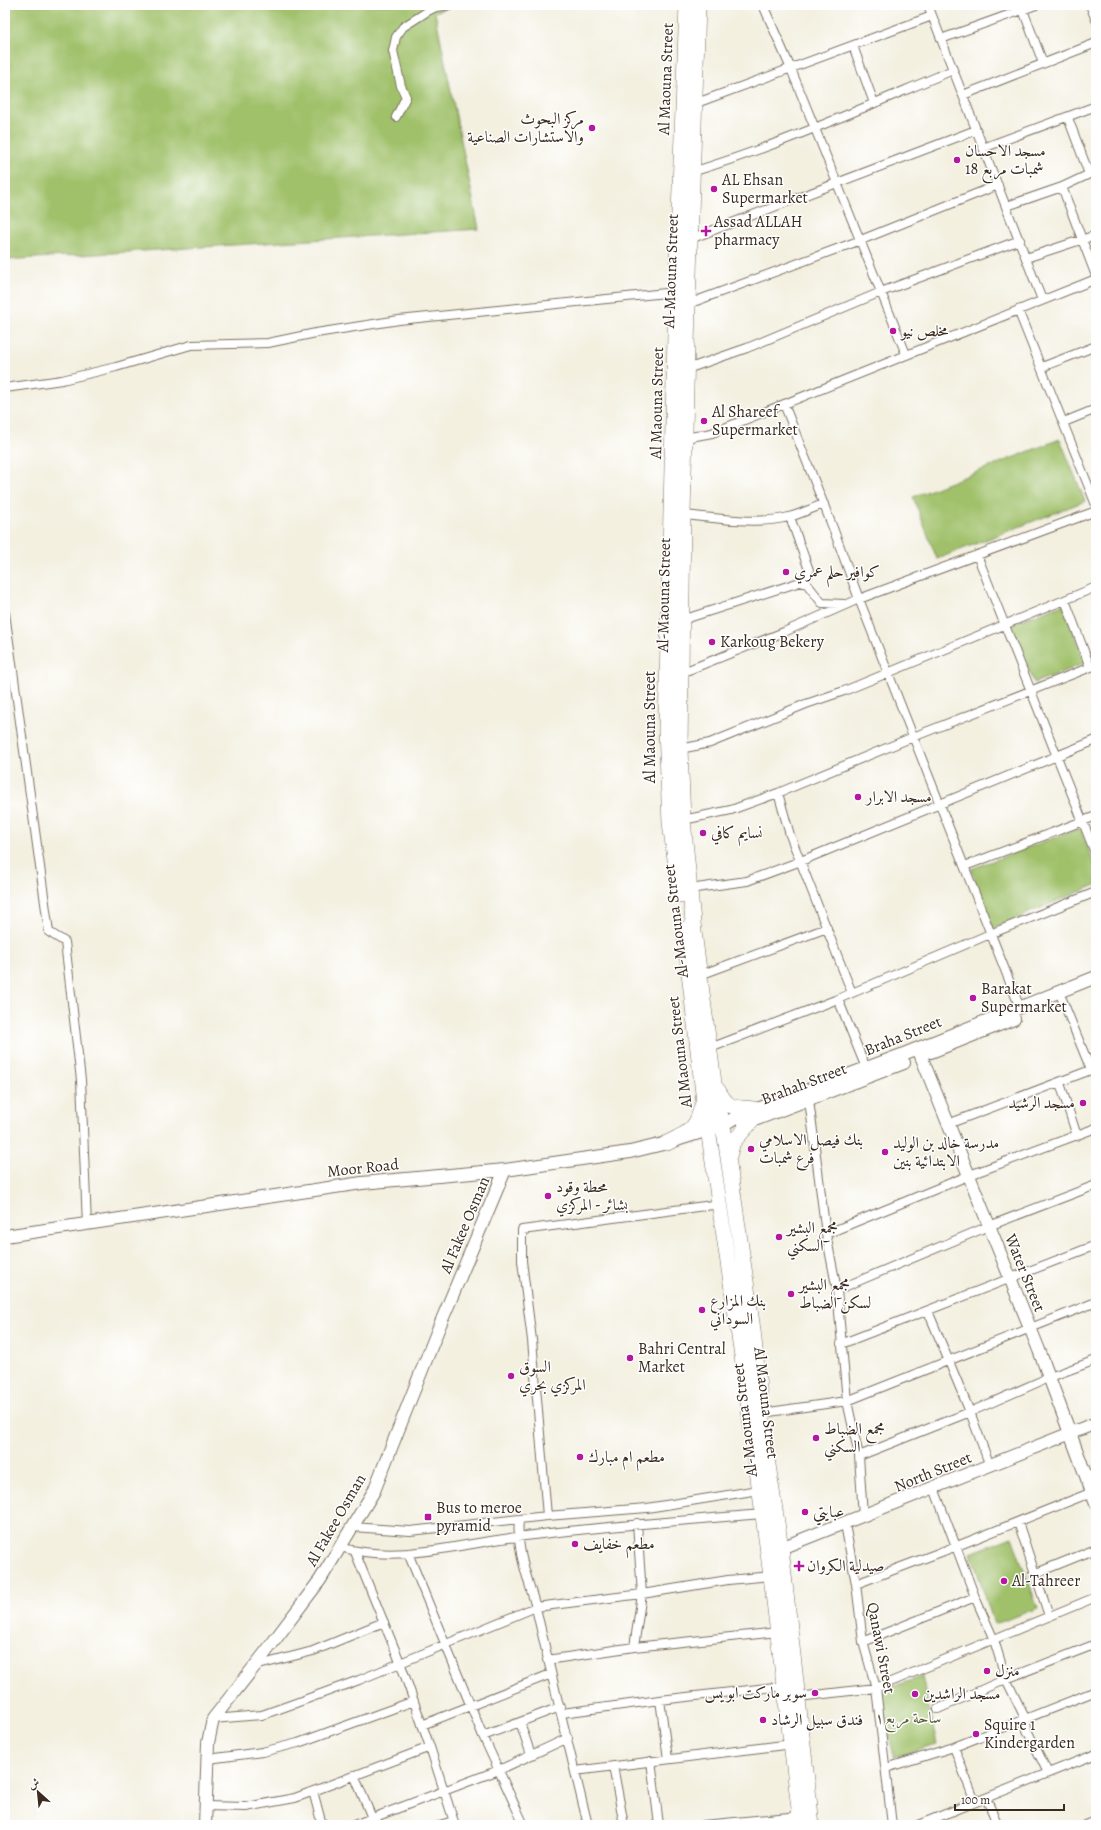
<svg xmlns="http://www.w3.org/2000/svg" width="1101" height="1830" viewBox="0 0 1101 1830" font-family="Alegreya,Amiri,serif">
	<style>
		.green { fill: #a0c16b; stroke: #6e7644 }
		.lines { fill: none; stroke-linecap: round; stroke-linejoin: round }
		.street-casing { stroke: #7b6f62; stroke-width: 10 }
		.secondary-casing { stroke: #7b6f62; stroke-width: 14 }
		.highway-casing { stroke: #7b6f62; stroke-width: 16 }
		.street { stroke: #fff; stroke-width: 8 }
		.secondary { stroke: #fff; stroke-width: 12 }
		.highway { stroke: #fff; stroke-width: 15 }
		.poi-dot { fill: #b5179e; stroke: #fff; stroke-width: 1.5 }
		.labels { text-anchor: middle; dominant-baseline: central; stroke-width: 3; stroke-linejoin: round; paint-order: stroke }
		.street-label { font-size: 16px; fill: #3b2a1e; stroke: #fff }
		.poi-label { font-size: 16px; fill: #3b2a1e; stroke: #fff; text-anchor: start }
		.park-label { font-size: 16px; fill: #5e5f39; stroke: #fff }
	</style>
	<rect width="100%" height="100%" fill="#fff"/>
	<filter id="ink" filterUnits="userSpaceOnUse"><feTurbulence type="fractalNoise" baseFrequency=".025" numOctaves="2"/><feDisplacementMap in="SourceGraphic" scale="8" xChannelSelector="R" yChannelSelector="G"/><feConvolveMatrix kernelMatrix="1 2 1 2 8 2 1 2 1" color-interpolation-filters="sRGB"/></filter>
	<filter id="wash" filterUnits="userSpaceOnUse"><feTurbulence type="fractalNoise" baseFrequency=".012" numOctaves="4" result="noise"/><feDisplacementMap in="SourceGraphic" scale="16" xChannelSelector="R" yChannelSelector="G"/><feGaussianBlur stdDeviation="0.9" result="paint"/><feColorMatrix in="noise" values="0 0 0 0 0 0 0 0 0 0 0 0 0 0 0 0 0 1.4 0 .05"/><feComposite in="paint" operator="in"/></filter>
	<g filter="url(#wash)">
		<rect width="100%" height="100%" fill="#f3f0e0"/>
		<path class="green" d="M5,5H456L435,12L479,229L5,260Z
			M1060,439L1085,501L937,559L913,497Z
			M1063,604L1086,663L1034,683L1011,624Z
			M1080,828L1096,868V885L993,928L971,869Z
			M1012,1537L1038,1608L994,1624L971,1553Z
			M922,1677L937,1745L894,1757L879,1691Z"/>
	</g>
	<g filter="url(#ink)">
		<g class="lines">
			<g class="street-casing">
				<path id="street" d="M763,5L791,69L906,354
					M928,5L1042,300
					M1090,5L1096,20
					M1023,10L1043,63
					M941,39L1036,5
					M853,46L874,103
					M963,95L1096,43
					M694,104L932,16
					M396,117L406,97L401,86L393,51L396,37L403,27L428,11L436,7L452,5
					M1068,118L1089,174
					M983,148L1096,106
					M692,172C781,145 867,106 953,70
					M1062,187L1096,276
					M1007,206L1062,187L1096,171
					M690,239L976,130
					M1026,258L1096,235
					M688,304L861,240L998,185
					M1018,310L1096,505
					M1042,367L1096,346
					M687,369L747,348L881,292L1020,240
					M5,388L62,380L116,367L191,345L268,343L316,333L399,320L676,292
					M784,404L833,528L859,599L1096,511
					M1064,422L1096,409
					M685,438L712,433L1096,279
					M683,515C718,518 754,525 789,517C801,514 812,508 824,504
					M790,517L809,570L808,575L800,582
					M977,555L1096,855
					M1065,600L1090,667
					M5,613L49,932L65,942L81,1080L87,1225
					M682,620L800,582L807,584L822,603L844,604
					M681,673L784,632L859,599L1020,1008
					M680,749L710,743L806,704L844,691L1096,587
					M778,793L790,835L852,993
					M683,820L731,810L778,793L913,737L1096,665
					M965,866L1096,816
					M689,889L747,881L801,861L1096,740
					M700,975L827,928
					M838,999L866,1068
					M1062,999L1091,1070
					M710,1048L838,999L990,934L1096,892
					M1060,1083L1077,1136
					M809,1100L826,1234L837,1290L847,1401L859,1456L863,1516
					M948,1124L1096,1068
					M826,1234L975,1173L1096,1128
					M837,1290L989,1226L1096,1185
					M928,1311L970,1412L990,1466
					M841,1344L1096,1245
					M762,1413L847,1401L1096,1302
					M859,1456L970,1412L1050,1377L1096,1360
					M934,1488L975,1597L994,1640L1006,1679L1026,1720L1027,1730L1048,1773
					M547,1516L532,1340L522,1261V1230L720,1204
					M519,1519C516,1552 528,1577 536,1608C553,1681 570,1753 588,1825
					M1018,1522L1049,1616
					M845,1524L856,1584L863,1642L876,1688L892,1825
					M352,1527L410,1531L547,1516L647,1508L759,1490
					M340,1547C397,1564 459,1544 517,1537C599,1526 681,1521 762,1514
					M355,1552L400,1662L430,1747L455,1825
					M408,1553L483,1736L524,1825
					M1034,1574L1096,1549
					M856,1584L957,1546L1095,1491
					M863,1642L975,1597
					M634,1647L642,1594L637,1523
					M547,1660L634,1647L778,1632
					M255,1666L313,1651L384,1622
					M798,1697L876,1688L1096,1597
					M660,1700L668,1759
					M938,1709L1006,1679L1096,1644
					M562,1713L660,1700L784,1686
					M213,1719L262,1715L293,1704L359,1680L536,1607L642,1594L728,1580L771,1576
					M520,1722L531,1755
					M422,1725L551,1674
					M483,1736L560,1707
					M954,1747L975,1802
					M208,1759L262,1752L298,1743L414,1701
					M651,1761L659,1825
					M613,1766L624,1825
					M886,1768L954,1747L1096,1691
					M575,1771L792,1744
					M354,1775L372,1818
					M313,1791L322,1825
					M986,1798L998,1825
					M206,1806L246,1807L295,1798L430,1747
					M354,1825L499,1770L568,1738
					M440,1825L453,1821
					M703,1825L800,1816
					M918,1825L1096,1754
					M1086,1825L1096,1821"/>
			</g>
			<g class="secondary-casing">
				<path id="secondary" d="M931,1052L1014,1019
					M921,1056L1039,1350L1096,1503
					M744,1124L904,1063
					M5,1236L362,1183L505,1170L630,1152L667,1143L708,1130L723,1125L736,1117L901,1055L1096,977
					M781,1548L1096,1423
					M205,1825L208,1743L213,1719L265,1653L320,1580L374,1491L439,1327L505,1170"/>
			</g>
			<g class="highway-casing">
				<path id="highway" d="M698,5L688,304L683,515L680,749L683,820L694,932L714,1083L725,1137L753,1330L765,1446L781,1548L812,1825
					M680,895L670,823L666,729L676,292L687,5
					M684,929L704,1102L742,1356L771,1576L801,1825
					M718,1090C731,1114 736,1105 758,1110
					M667,1143C679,1137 693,1132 698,1118C700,1113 701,1108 703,1103
					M729,1156L733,1142L752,1121"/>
			</g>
			<use href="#street" class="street"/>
			<use href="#secondary" class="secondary"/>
			<use href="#highway" class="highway"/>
		</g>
	</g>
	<g class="poi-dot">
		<circle cx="592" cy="128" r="4"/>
		<circle cx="957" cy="160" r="4"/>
		<circle cx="714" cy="189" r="4"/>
		<path d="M704 225h4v4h4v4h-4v4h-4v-4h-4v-4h4z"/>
		<circle cx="893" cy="331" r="4"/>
		<circle cx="704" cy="421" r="4"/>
		<circle cx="786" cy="572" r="4"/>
		<circle cx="712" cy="642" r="4"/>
		<circle cx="858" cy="797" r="4"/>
		<circle cx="703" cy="833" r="4"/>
		<circle cx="973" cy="998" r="4"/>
		<circle cx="1083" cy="1103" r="4"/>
		<circle cx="751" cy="1149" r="4"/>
		<circle cx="885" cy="1152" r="4"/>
		<circle cx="548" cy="1196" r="4"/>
		<circle cx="779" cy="1237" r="4"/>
		<circle cx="791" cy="1294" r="4"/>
		<circle cx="702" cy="1310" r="4"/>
		<circle cx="630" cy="1358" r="4"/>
		<circle cx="511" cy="1376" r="4"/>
		<circle cx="816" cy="1438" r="4"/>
		<circle cx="580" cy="1457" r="4"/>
		<circle cx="805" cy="1512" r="4"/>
		<rect x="424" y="1513" width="8" height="8" rx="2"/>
		<circle cx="575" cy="1544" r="4"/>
		<path d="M797 1560h4v4h4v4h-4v4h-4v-4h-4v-4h4z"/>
		<circle cx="1004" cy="1581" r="4"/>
		<circle cx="987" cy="1671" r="4"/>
		<circle cx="815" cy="1693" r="4"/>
		<circle cx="915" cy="1694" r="4"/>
		<circle cx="763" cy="1720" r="4"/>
		<circle cx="976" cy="1734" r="4"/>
	</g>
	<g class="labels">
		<g class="street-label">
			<text transform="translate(666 79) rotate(-88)">Al Maouna Street</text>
			<text transform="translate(671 271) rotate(-88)">Al-Maouna Street</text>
			<text transform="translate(657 403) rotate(-89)">Al Maouna Street</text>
			<text transform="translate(664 595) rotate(-89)">Al-Maouna Street</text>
			<text transform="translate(650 727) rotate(-90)">Al Maouna Street</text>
			<text transform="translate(676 921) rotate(-97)">Al-Maouna Street</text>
			<text transform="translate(903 1036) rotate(-22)">Braha Street</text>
			<text transform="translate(680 1052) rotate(-97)">Al Maouna Street</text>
			<text transform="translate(804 1084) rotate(-21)">Brahah Street</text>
			<text transform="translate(363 1168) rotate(-6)">Moor Road</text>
			<text transform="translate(465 1225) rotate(-67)">Al Fakee Osman</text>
			<text transform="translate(1025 1273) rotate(68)">Water Street</text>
			<text transform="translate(766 1403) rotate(83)">Al Maouna Street</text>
			<text transform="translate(745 1420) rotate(-97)">Al-Maouna Street</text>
			<text transform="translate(933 1472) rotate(-22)">North Street</text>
			<text transform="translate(336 1520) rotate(-60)">Al Fakee Osman</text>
			<text transform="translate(881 1648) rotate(79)">Qanawi Street</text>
		</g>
		<g class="poi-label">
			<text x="584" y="119" text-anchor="end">مركز البحوث<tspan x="584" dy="18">والاستشارات الصناعية</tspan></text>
			<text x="965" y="151">مسجد الاحسان<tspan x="965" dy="18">شمبات مربع 18</tspan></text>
			<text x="722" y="180">AL Ehsan<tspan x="722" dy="18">Supermarket</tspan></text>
			<text x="714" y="222">Assad ALLAH<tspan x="714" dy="18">pharmacy</tspan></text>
			<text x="901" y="331">مخلص نيو</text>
			<text x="712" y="412">Al Shareef<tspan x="712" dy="18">Supermarket</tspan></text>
			<text x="794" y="572">كوافير حلم عمري</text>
			<text x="720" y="642">Karkoug Bekery</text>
			<text x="866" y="797">مسجد الابرار</text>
			<text x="711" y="833">نسايم كافي</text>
			<text x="981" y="989">Barakat<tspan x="981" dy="18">Supermarket</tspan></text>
			<text x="1075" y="1103" text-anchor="end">مسجد الرشيد</text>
			<text x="759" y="1140">بنك فيصل الاسلامي<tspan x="759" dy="18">فرع شمبات</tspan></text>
			<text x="893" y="1143">مدرسة خالد بن الوليد<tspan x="893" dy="18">الابتدائية بنين</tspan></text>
			<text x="556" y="1187">محطة وقود<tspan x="556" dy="18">بشائر - المركزي</tspan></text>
			<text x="787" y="1228">مجمع البشير<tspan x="787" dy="18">السكني</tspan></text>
			<text x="799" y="1285">مجمع البشير<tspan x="799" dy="18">لسكن الضباط</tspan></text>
			<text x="710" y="1301">بنك المزارع<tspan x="710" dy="18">السوداني</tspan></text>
			<text x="638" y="1349">Bahri Central<tspan x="638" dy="18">Market</tspan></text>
			<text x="519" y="1367">السوق<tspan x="519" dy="18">المركزي بحري</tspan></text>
			<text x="824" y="1429">مجمع الضباط<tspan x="824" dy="18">السكني</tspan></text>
			<text x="588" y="1457">مطعم ام مبارك</text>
			<text x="436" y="1508">Bus to meroe<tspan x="436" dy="18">pyramid</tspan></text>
			<text x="813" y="1512">عبايتي</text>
			<text x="583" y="1544">مطعم خفايف</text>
			<text x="807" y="1566">صيدلية الكروان</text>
			<text x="1012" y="1581">Al-Tahreer</text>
			<text x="995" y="1671">منزل</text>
			<text x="807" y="1693" text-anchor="end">سوبر ماركت ابو يس</text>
			<text x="923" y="1694">مسجد الراشدين</text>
			<text x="771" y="1720">فندق سبيل الرشاد</text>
			<text x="984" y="1725">Squire 1<tspan x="984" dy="18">Kindergarden</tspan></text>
		</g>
		<g class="park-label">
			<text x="908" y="1718">ساحة مربع١</text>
		</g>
	</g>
	<rect width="1101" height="1830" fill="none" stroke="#fff" stroke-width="20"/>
	<g transform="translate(38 1792) rotate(333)" stroke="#ffffff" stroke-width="3" paint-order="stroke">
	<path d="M0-3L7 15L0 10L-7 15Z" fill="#3b2a1e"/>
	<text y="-6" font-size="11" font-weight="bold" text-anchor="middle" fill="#3b2a1e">ش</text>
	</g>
	<path d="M955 1804v6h109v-6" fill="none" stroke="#3b2a1e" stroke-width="2"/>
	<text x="961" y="1804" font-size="12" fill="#3b2a1e" stroke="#ffffff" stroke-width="3" paint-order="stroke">100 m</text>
</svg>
